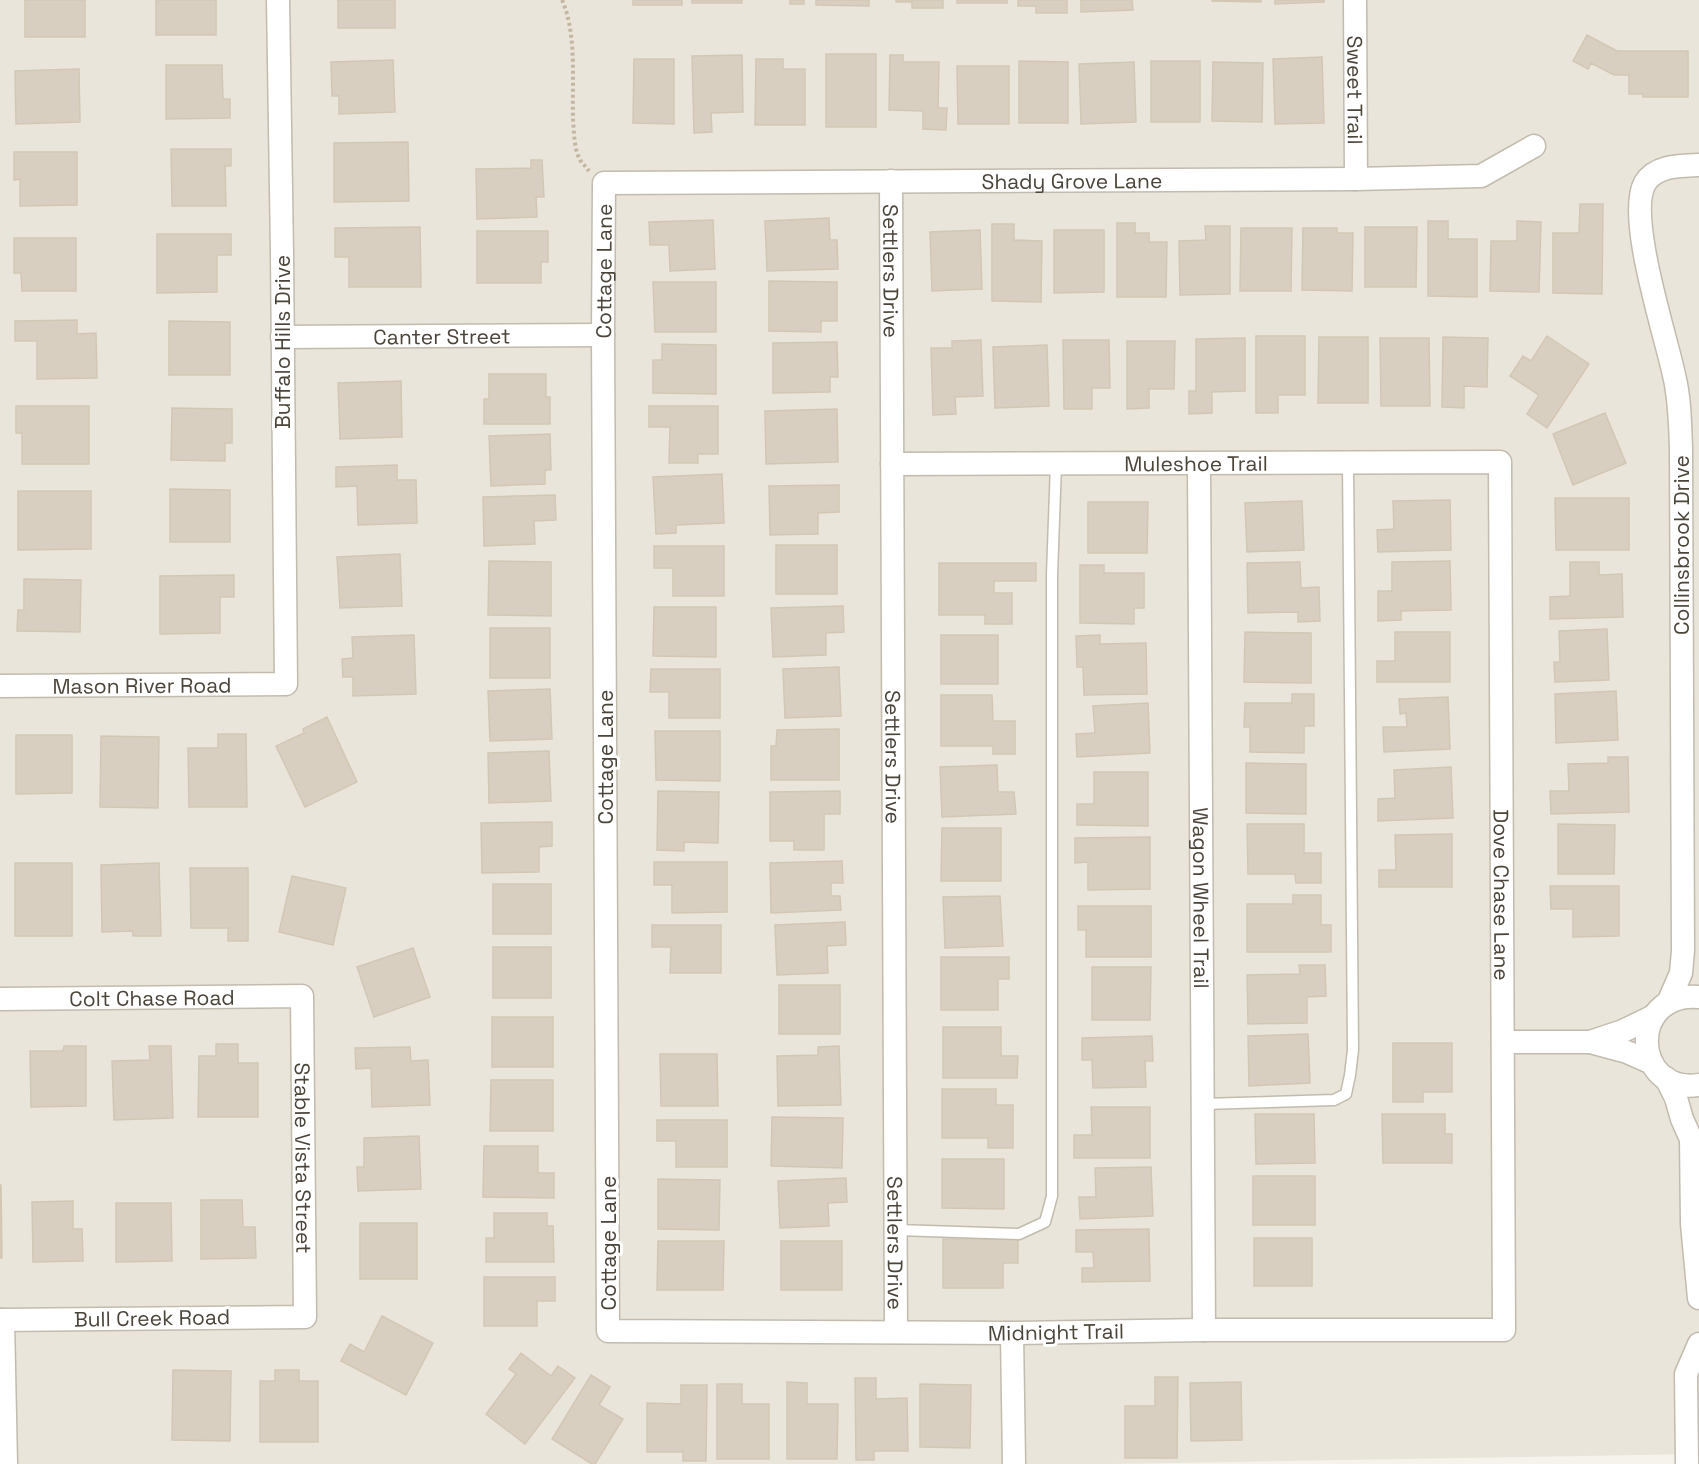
<svg xmlns="http://www.w3.org/2000/svg" width="1699" height="1464" viewBox="0 0 1699 1464" font-family="'Space Grotesk',sans-serif">
	<style>
		.residential { fill: #eae5da }
		.building { fill: #d8cfc1; stroke: #d3c7b4; stroke-width: 1.5 }
		.lines { fill: none; stroke-linecap: round; stroke-linejoin: round }
		.lane-casing { stroke: #c2bbae; stroke-width: 13 }
		.street-casing { stroke: #c2bbae; stroke-width: 25 }
		.path { stroke: #c4b79f; stroke-width: 4; stroke-dasharray: 3 3; stroke-linecap: butt }
		.lane { stroke: #fff; stroke-width: 10 }
		.street { stroke: #fff; stroke-width: 22 }
		.labels { text-anchor: middle; dominant-baseline: central; stroke-width: 6; stroke-linejoin: round; paint-order: stroke }
		.street-label { font-size: 21px; fill: #4b4439; stroke: #fff }
	</style>
	<rect width="100%" height="100%" fill="#f6f3ec"/>
	<path class="residential" d="M0,0H1699V1454L1114,1464H0Z"/>
	<path class="building" d="M25,0H85V37H25Z
		M156,0H216V35H156Z
		M338,0H395V28H338Z
		M633,0H682V5H633Z
		M692,0H742V3H692Z
		M790,0H804V4H790Z
		M816,0H869V6L816,5Z
		M896,0H943V8H912V2H896Z
		M957,0H1007V3H957Z
		M1018,0H1067V13H1036V6H1018Z
		M1081,0H1132L1133,10L1081,12Z
		M1212,0H1261V2L1212,1Z
		M1275,0H1324V2L1275,4Z
		M1587,35L1617,51H1688V97H1643V94H1629V75H1614L1591,63L1588,69L1573,61Z
		M826,54H876V127H826Z
		M742,55L743,112L711,113L712,132L694,133L692,56Z
		M890,55H903V62H939L938,108H947L946,130L923,129V111L889,110Z
		M1322,57L1324,123L1275,124L1273,59Z
		M634,59H674V124L633,123Z
		M756,59H783V69H805V125H755Z
		M393,60L395,112L339,114V96H332L331,62Z
		M1019,61L1068,62V123H1019Z
		M1151,61H1200V122H1151Z
		M1134,62L1136,122L1081,124L1079,64Z
		M1213,62L1263,63L1262,122L1212,121Z
		M166,65H222L223,99H230V118L166,119Z
		M957,66H1009V124H958Z
		M79,69L80,122L16,124L15,71Z
		M408,142L409,201L334,202V143Z
		M171,149H231V166H225L226,206H172Z
		M14,152H77V205L20,206V179L14,180Z
		M531,160H542L544,197H536L537,217L477,219L476,169L531,168Z
		M1580,204H1603L1602,294L1553,293V233H1579Z
		M829,218L830,240H837L838,269L767,271L765,221Z
		M713,220L715,269L670,271L669,245H650L649,222Z
		M1428,221H1448V239H1477V297L1428,296Z
		M1517,221L1541,222L1539,292L1490,291L1491,241H1517Z
		M1117,223H1135V233H1149V242H1167L1166,297H1117Z
		M992,224H1014V240L1042,241L1041,302L992,301Z
		M1205,226H1230V294L1180,295L1179,241L1206,240Z
		M420,227L421,287H349V257H335V228Z
		M1365,227H1417L1416,287H1365Z
		M1241,228H1292L1291,291H1240Z
		M1303,228H1337V233H1353L1352,291L1302,290Z
		M980,230L982,289L932,291L930,232Z
		M1054,230H1104V292L1054,293Z
		M477,231H548V262H541V283H477Z
		M157,234H231V255H217V292L157,293Z
		M14,238H76V291H22L21,273H14Z
		M769,281L837,282V321H821V332L769,331Z
		M653,282H716V332H655Z
		M77,320V334L96,333L97,378L37,379V341H15V321Z
		M169,321L230,322V375H169Z
		M1256,336H1305V395H1278V413H1256Z
		M1547,336L1589,364L1547,428L1527,414L1539,395L1510,376L1523,356L1531,361Z
		M1319,337H1368V403H1318Z
		M1443,337L1488,338L1487,387L1464,386V408L1442,407Z
		M1245,338V391L1212,392V413L1189,414V391H1196V339Z
		M1380,338H1429L1430,406H1381Z
		M981,340L983,396L955,397L956,414L933,415L931,348H952V341Z
		M1063,340H1109L1110,388H1092V409H1064Z
		M1127,341H1175L1174,389H1149V408L1127,409Z
		M837,342L838,377H830V392L773,393V343Z
		M662,344L716,345V394L653,393V360H662Z
		M1047,345L1049,406L995,408L993,347Z
		M489,374H546V397H550V424H484V399H489Z
		M401,381L402,437L340,439L338,383Z
		M16,406H89V464H22V433H16Z
		M649,406H718V454H698V463H669L670,427H649Z
		M172,408L232,409V443H225V461L171,460Z
		M837,409L838,462L766,464L765,411Z
		M1605,413L1626,463L1573,485L1553,434Z
		M550,434L551,470H545V484L491,486L489,436Z
		M397,465V480H416L417,523L358,525L357,486L336,487V467Z
		M722,474L724,523L676,525V533L656,534L653,477Z
		M839,485V512L818,513V534L770,535L769,486Z
		M170,489L230,490V542H170Z
		M18,491H91V549L18,550Z
		M555,495L556,520L534,521L535,544L484,546L483,497Z
		M1555,498H1629V550H1556Z
		M1450,500L1451,550L1378,552L1377,530L1394,529L1393,501Z
		M1302,501L1304,550L1247,552L1245,503Z
		M1088,502H1148L1147,553H1088Z
		M776,545H837V594H776Z
		M654,546H724V596H673V568H654Z
		M400,554L402,606L340,608L337,557Z
		M489,561L551,562V616L488,615Z
		M1450,561L1451,610L1401,611V620L1378,621V591H1392V562Z
		M1300,562L1301,588L1319,587L1320,621L1298,622V612L1248,613L1247,563Z
		M1570,562H1599V575L1622,574L1623,617L1550,619V597L1570,596Z
		M939,563H1036V581H994V593H1012V624H985V615H939Z
		M1080,565H1104V573H1144V608H1134V624L1080,623Z
		M234,575V597H220V633L160,634V576Z
		M24,579L81,580L80,632L17,631L18,610H24Z
		M843,606L844,632L826,633V655L773,657L771,608Z
		M654,607H716V657L653,656Z
		M490,628H550V678H490Z
		M1607,629L1609,680L1555,682L1554,662H1560L1559,631Z
		M1245,632L1311,633V683L1244,682Z
		M1395,632H1450V682H1377V661H1395Z
		M414,635L416,694L353,696V677H343L342,659L353,658L352,637Z
		M941,635H998V684H941Z
		M1100,635V644L1146,643L1147,694L1084,695L1083,667H1077L1076,636Z
		M839,667L841,716L785,718L783,669Z
		M651,669H720V718H669V692H650Z
		M550,689L552,739L490,741L488,691Z
		M1616,691L1618,740L1556,743L1555,694Z
		M1292,694H1314V726H1304V753L1250,752V727H1244L1245,703H1292Z
		M941,695H992L993,721H1015V754H993V746H941Z
		M1448,697L1450,749L1384,752L1383,727H1407L1406,713L1400,714L1399,699Z
		M1148,703L1150,753L1077,757L1076,734L1095,733L1093,706Z
		M327,717L357,782L305,807L276,746L304,733L303,729Z
		M839,729V780H771V746H776L777,730Z
		M655,731H720V781L656,780Z
		M218,734H246L247,807H189L188,748H218Z
		M16,735H72V793L16,794Z
		M101,736L159,737L158,808L100,807Z
		M549,751L551,801L489,803L488,753Z
		M1608,757H1628L1629,812L1551,814L1550,791H1569L1568,764L1608,763Z
		M1246,763L1306,764V814L1246,813Z
		M997,765L998,792H1014L1016,814L942,817L940,767Z
		M1451,767L1453,818L1378,821V799L1395,798L1394,770Z
		M1094,772H1148V826L1077,825V804H1094Z
		M658,791L719,792L718,843L684,842V851L657,850Z
		M840,791V814H824V850H794V841H770V792Z
		M552,822V846L539,847V872L482,873L481,823Z
		M1247,824H1304V853H1321V883H1296L1295,874H1248Z
		M1558,824L1615,825L1614,874H1558Z
		M942,828H1001V881H941Z
		M1452,834V887H1379V870H1396L1395,835Z
		M1150,837V889L1088,890V862L1075,863V838Z
		M842,861L843,883H831V896H840L841,910L771,913L770,863Z
		M654,862H727V912L672,913V885H654Z
		M15,863H72V936H15Z
		M159,863L161,936H133V931L102,932L101,865Z
		M190,868H248V941H228V928H191Z
		M292,876L346,888L333,945L279,932Z
		M493,884H551V934H493Z
		M1550,886H1619V936L1573,937V909H1551Z
		M1293,895H1321V925H1331V952H1247V904H1293Z
		M1000,896L1003,946L945,948L943,897Z
		M1078,906H1151V957H1086V930H1078Z
		M845,922L846,945L827,946L828,973L777,975L775,925Z
		M652,925H721V973H670L671,947H652Z
		M493,947H551V998H493Z
		M413,948L430,997L374,1017L357,967Z
		M941,957H1009V979H998V1010H941Z
		M1299,965H1325L1326,996L1307,997V1023L1248,1024L1247,975L1300,974Z
		M1092,967H1151L1150,1020H1092Z
		M779,985H840V1034H779Z
		M492,1017H553V1067H492Z
		M943,1027H1001V1056H1018L1017,1078H943Z
		M1308,1034L1310,1083L1249,1086L1248,1036Z
		M1152,1036L1153,1061H1145L1146,1087L1093,1088L1092,1060H1082V1038Z
		M1393,1043H1452V1092H1423V1102H1393Z
		M216,1044H238V1063H258V1117H198L199,1056H216Z
		M64,1046H86V1106L31,1107L30,1051H63Z
		M149,1046H171L173,1118L114,1120L112,1061L150,1060Z
		M839,1046L841,1105L778,1106L777,1056L818,1055V1047Z
		M410,1047L411,1061L428,1060L430,1105L372,1107L371,1068L356,1069L355,1048Z
		M660,1054H717L718,1106H661Z
		M491,1080H553V1131H490Z
		M942,1089H996V1105H1013V1148H988V1138H942Z
		M1091,1107H1150V1158H1074V1135H1092Z
		M1255,1114H1314L1315,1163L1256,1164Z
		M1382,1114H1445V1134H1452V1163H1383Z
		M772,1117L843,1118L842,1168L771,1166Z
		M657,1120H727V1167H676V1141H657Z
		M419,1136L421,1189L358,1191L357,1167H364V1138Z
		M484,1146H538V1173H554V1198L483,1197Z
		M942,1159H1004V1209L942,1208Z
		M1151,1167L1153,1216L1080,1219L1079,1197H1096L1095,1168Z
		M1253,1176H1315V1225H1253Z
		M846,1178L847,1202L828,1203L829,1226L780,1228L778,1181Z
		M658,1179L720,1180L719,1230L658,1229Z
		M0,1185H1L2,1258H0Z
		M201,1200H242L243,1227H255L256,1258L201,1259Z
		M73,1201V1229H82L83,1261L33,1262L32,1202Z
		M116,1203H171L172,1261L116,1262Z
		M494,1213H547V1226H553L554,1262H486V1238H494Z
		M360,1223H417V1279H360Z
		M1149,1229L1150,1281L1082,1282V1268H1094L1093,1252H1076V1230Z
		M1254,1238H1312V1286H1254Z
		M943,1239H1018V1263H1003V1288H943Z
		M658,1241H724L723,1290H657Z
		M781,1241H842V1290H781Z
		M484,1277H555V1301H537V1326H484Z
		M382,1316L433,1343L406,1395L341,1361L350,1344L364,1352Z
		M521,1353L551,1376L558,1366L575,1378L525,1444L486,1414L516,1374L509,1369Z
		M173,1370L231,1371L230,1441L172,1440Z
		M275,1370H299V1381H318V1442H260V1381H275Z
		M591,1375L610,1387L599,1405L623,1419L595,1464H592L552,1439Z
		M1155,1377H1178L1177,1458H1125V1406H1155Z
		M855,1378H876V1399L907,1398L908,1451H874V1460H856Z
		M787,1382L807,1383V1404H838L837,1459H787Z
		M1241,1382L1242,1440L1191,1441L1190,1383Z
		M717,1384H742V1404H769V1459H717Z
		M920,1384L971,1385L970,1448L920,1447Z
		M681,1385H707L706,1461H683V1452H647V1403L681,1404Z"/>
	<g class="lines">
		<g class="lane-casing">
			<path id="lane" d="M1203,1104L1334,1100L1346,1094L1350,1075L1353,1050L1348,462
				M897,1230L1019,1234L1045,1222L1052,1196V575L1056,464"/>
		</g>
		<g class="street-casing">
			<g id="street">
				<path id="s1" d="M1355,0L1356,179"/>
				<path id="s2" d="M891,181L896,1332"/>
				<path id="s3" d="M282,337L603,335"/>
				<path id="s4" d="M892,464L1500,462L1504,1330H1204L1012,1333L608,1331L603,335L604,183L1356,179L1481,176L1534,146"/>
				<path id="s5" d="M1199,464L1204,1330"/>
				<path id="s6" d="M0,686L286,684L282,253L278,0"/>
				<path d="M1699,997C1627,991 1632,1095 1699,1085"/>
				<path id="s7" d="M0,999L302,996L305,1317L0,1320"/>
				<path d="M1668,1003L1681,973L1683,951L1681,448C1680,424 1680,399 1674,375C1666,336 1626,216 1645,183C1656,165 1680,166 1699,165"/>
				<path d="M1503,1042H1590L1627,1052L1652,1063"/>
				<path d="M1590,1042L1623,1031L1654,1016"/>
				<path d="M1666,1078L1676,1098L1682,1119L1691,1139L1692,1224L1699,1298"/>
				<path d="M3,1320L6,1464"/>
				<path d="M1012,1333L1014,1464"/>
				<path d="M1687,1464L1686,1374L1699,1344"/>
			</g>
		</g>
		<path class="path" d="M562,0C577,33 572,83 573,119C574,132 574,149 580,160C583,164 586,167 589,171"/>
		<use href="#lane" class="lane"/>
		<use href="#street" class="street"/>
	</g>
	<g class="labels">
		<g class="street-label">
			<text stroke="none"><textPath href="#s1" startOffset="90">Sweet Trail</textPath></text>
			<text stroke="none"><textPath href="#s4" startOffset="3988">Shady Grove Lane</textPath></text>
			<text stroke="none"><textPath href="#s4" startOffset="3432">Cottage Lane</textPath></text>
			<text stroke="none"><textPath href="#s2" startOffset="90">Settlers Drive</textPath></text>
			<text stroke="none"><textPath href="#s3" startOffset="160">Canter Street</textPath></text>
			<text transform="translate(282 342) rotate(-90)">Buffalo Hills Drive</text>
			<text stroke="none"><textPath href="#s4" startOffset="304">Muleshoe Trail</textPath></text>
			<text transform="translate(1681 545) rotate(-90)">Collinsbrook Drive</text>
			<text stroke="none"><textPath href="#s6" startOffset="142">Mason River Road</textPath></text>
			<text transform="translate(605 757) rotate(-90)">Cottage Lane</text>
			<text stroke="none"><textPath href="#s2" startOffset="576">Settlers Drive</textPath></text>
			<text stroke="none"><textPath href="#s4" startOffset="1041">Dove Chase Lane</textPath></text>
			<text stroke="none"><textPath href="#s5" startOffset="434">Wagon Wheel Trail</textPath></text>
			<text stroke="none"><textPath href="#s7" startOffset="152">Colt Chase Road</textPath></text>
			<text stroke="none"><textPath href="#s7" startOffset="464">Stable Vista Street</textPath></text>
			<text transform="translate(608 1243) rotate(-90)">Cottage Lane</text>
			<text stroke="none"><textPath href="#s2" startOffset="1062">Settlers Drive</textPath></text>
			<text transform="translate(152 1318) rotate(-1)">Bull Creek Road</text>
			<text transform="translate(1056 1332) rotate(-1)">Midnight Trail</text>
		</g>
	</g>
</svg>
